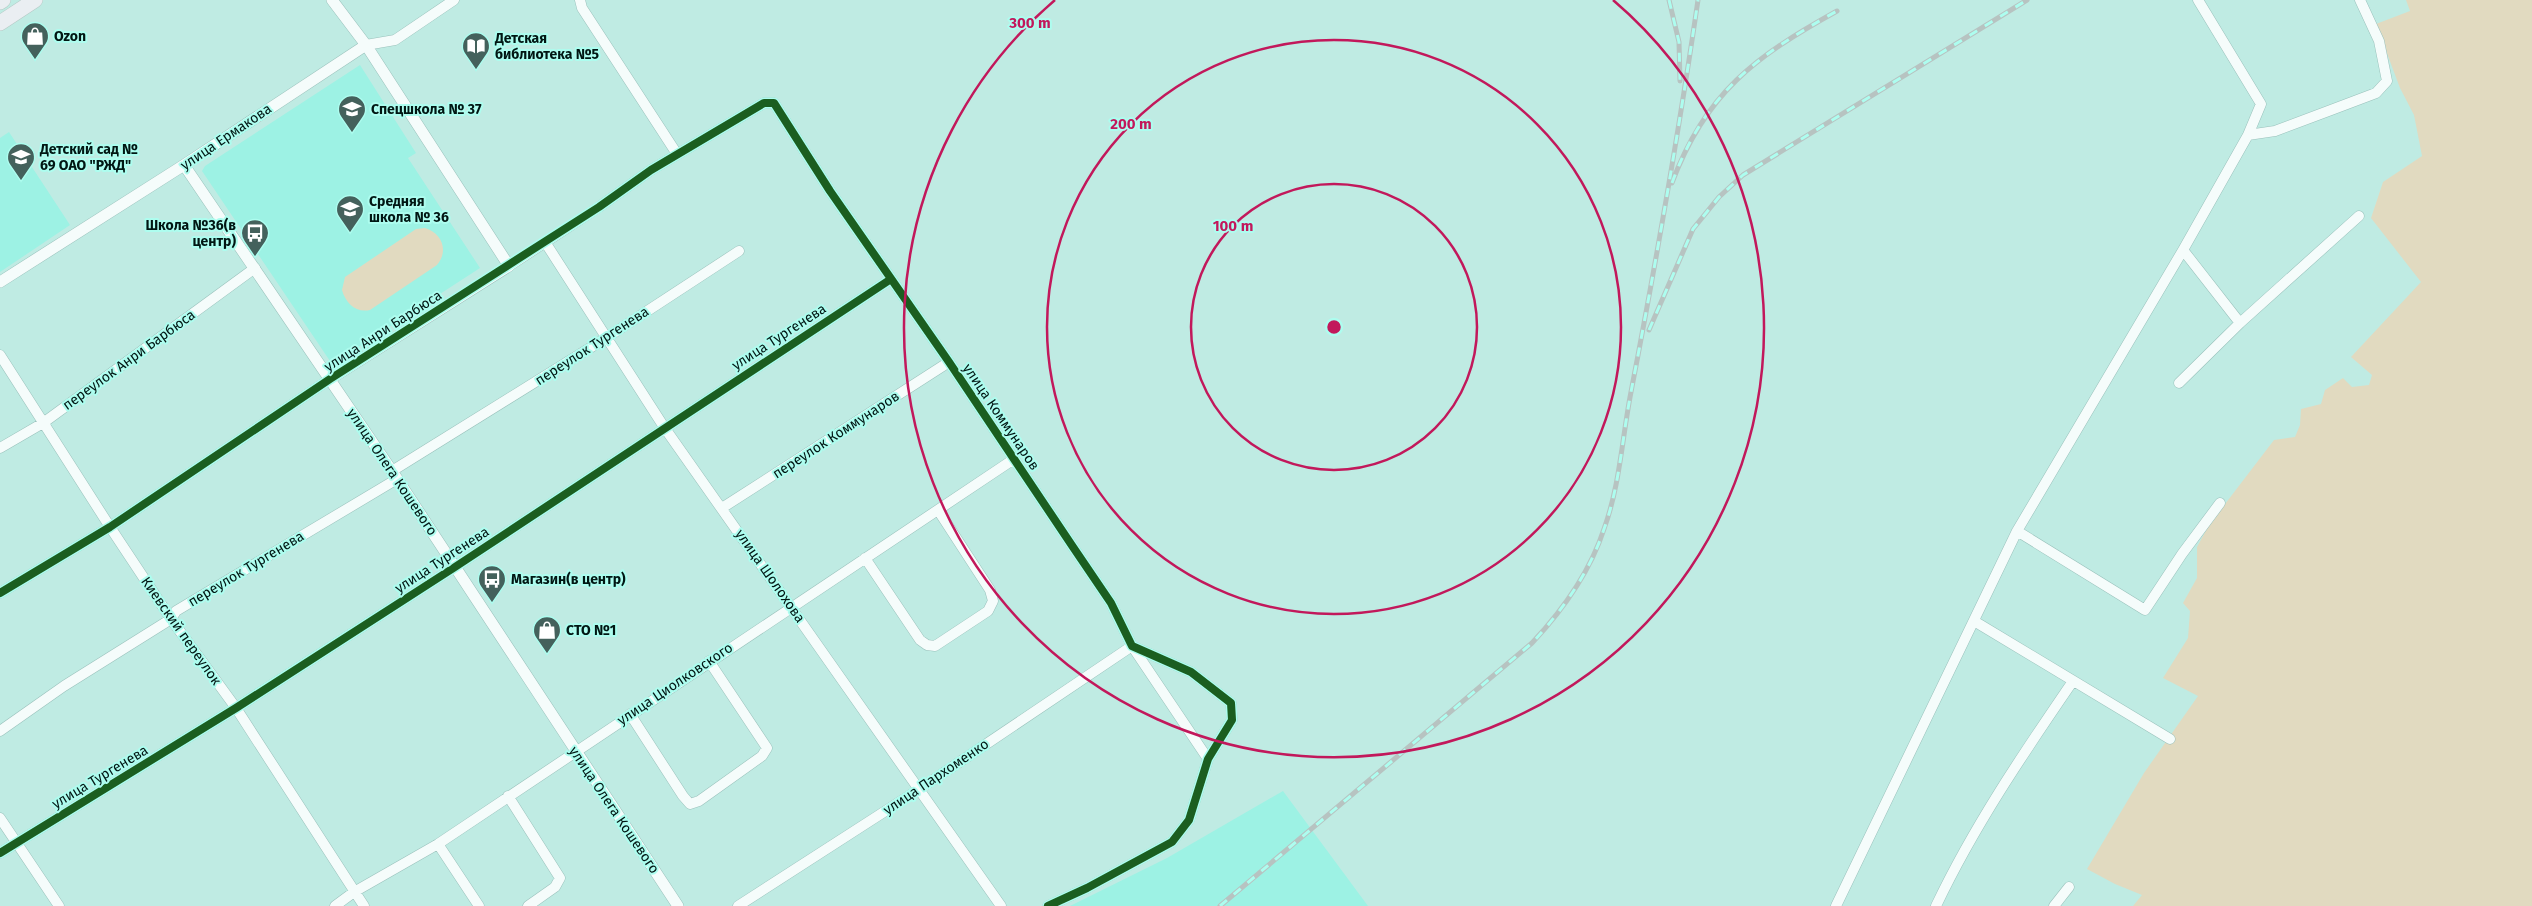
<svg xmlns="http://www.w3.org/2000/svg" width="2532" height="906" viewBox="0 0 2532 906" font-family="'Fira Sans',sans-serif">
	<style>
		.built { fill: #9df2e4 }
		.green { fill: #e1dac0 }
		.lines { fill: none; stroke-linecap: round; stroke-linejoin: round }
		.minor-casing { stroke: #99c1bb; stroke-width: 11 }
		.tertiary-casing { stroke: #99c1bb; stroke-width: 12 }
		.primary-casing { stroke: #b5c9c5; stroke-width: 16 }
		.minor { stroke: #f5fcfb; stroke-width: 10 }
		.tertiary { stroke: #f5fcfb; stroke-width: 11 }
		.primary { stroke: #eaeef2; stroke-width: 15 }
		.rail-casing { stroke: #b7c3c1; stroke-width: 5 }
		.rail { stroke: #adfdef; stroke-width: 3; stroke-dasharray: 9; stroke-linecap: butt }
		.cycleway-casing { stroke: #adfdef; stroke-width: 11 }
		.cycleway { stroke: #1b5e20; stroke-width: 8 }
		.ring { fill: none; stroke: #c2185b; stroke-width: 2.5 }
		.labels { text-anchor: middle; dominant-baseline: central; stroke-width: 4; stroke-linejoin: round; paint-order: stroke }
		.poi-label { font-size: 14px; font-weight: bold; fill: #011613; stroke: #adfdef; text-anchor: start }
		.street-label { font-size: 14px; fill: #011613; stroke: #adfdef }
		.centre { fill: #c2185b; stroke: #adfdef; stroke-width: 2.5 }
		.ring-label { font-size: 15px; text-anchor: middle; font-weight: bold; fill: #c2185b; stroke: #adfdef; stroke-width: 4; stroke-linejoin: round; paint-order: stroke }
	</style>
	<rect width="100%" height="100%" fill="#bfebe3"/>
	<path class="built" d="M360,65L416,153L408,158L480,268L332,364L202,171L205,166Z
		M9,132L70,225L0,272V138Z
		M1283,791L1368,906H1070L1167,858Z"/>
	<path class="green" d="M2406,0H2532V906H2133L2142,895L2115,884L2087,869L2144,773L2198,696L2163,678L2188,638L2190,611L2183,603L2197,578V547L2209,525L2274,440L2295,437L2300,425L2301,409L2321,404L2325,390L2343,378L2352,387L2369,385L2372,375L2351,357L2421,282L2371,218L2383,182L2422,156L2414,115L2400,88L2376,24L2410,11Z
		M425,228C442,233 449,251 437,265L370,310C356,313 346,304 342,290L345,277L416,229Z"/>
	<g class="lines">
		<g class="minor-casing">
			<path id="minor" d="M580,0L582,8L677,154
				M366,45L395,40L454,0
				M2248,135L2275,131L2331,110L2376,93L2387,81L2379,41L2360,0
				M545,242L664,427L1001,906
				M2183,250L2240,323
				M509,266L599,207L651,170L764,103H774L830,191L949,362L1073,547L1111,603L1132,646L1191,672L1231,703L1232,720L1208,759L1189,820L1172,842L1087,888L1048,906
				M0,355L110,527L171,619L236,708L364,906
				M2179,383L2240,323L2359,216
				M0,448L43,423L255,268
				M392,471L606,338L739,251
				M722,508L949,362
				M2017,531L2145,610L2182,554L2220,503
				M865,558L920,640L927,645L935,646L988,611L993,601L990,590L938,510
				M0,593L110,527L330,379
				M1974,621L2170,739
				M630,714L683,796L690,804L699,801L762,756L767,748L709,661
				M0,731L64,686L171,619L176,611L397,479
				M508,796L560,878L555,887L528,906
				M0,818L59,906
				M438,844L479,906
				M0,853L236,708L455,567L891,279
				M335,906L354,892L438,844L1014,459
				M738,906L918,790L1132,646L1208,759
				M1836,906L2017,531L2183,250L2248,135L2261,104L2198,0
				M1936,906C1974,826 2023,754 2073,681
				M2054,906L2069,887"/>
		</g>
		<g class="tertiary-casing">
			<path id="tertiary" d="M184,165L392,471L678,906
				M0,282L184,165L366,45
				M330,379L509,266L366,45L332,0"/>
		</g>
		<g class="primary-casing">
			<path id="primary" d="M0,2L3,0
				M0,23L35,0"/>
		</g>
		<use href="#minor" class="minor"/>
		<use href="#tertiary" class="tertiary"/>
		<use href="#primary" class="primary"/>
		<g class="rail-casing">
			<path id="rail" d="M1669,0L1679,42L1680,81
				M1672,183C1705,93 1756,56 1837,11
				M1649,330L1693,229L1719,197L1743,175L2027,0
				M1220,906L1532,643C1562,611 1590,572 1604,529C1620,485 1622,438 1631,392C1656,262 1679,131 1698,0"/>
		</g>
		<use href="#rail" class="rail"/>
		<g class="cycleway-casing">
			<path id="cycleway" d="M0,593L110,527L330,379L599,207L651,170L764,103H774L830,191L949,362L1073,547L1111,603L1132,646L1191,672L1231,703L1232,720L1208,759L1189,820L1172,842L1087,888L1048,906
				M0,853L236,708L455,567L891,279"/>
		</g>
		<use href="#cycleway" class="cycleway"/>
	</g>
	<g class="ring">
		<circle cx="1334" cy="327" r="143"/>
		<circle cx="1334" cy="327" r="287"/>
		<path d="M1613 0A430 430 0 1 1 1055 0"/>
	</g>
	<defs>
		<g id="shop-pin" transform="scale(1.4375)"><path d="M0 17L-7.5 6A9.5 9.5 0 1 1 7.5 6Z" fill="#44615c" stroke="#adfdef"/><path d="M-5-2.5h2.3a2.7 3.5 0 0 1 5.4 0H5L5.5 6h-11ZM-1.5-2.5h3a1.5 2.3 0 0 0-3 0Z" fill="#fff"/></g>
		<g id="library-pin" transform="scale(1.4375)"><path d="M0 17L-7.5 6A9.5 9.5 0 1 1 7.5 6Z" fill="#44615c" stroke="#adfdef"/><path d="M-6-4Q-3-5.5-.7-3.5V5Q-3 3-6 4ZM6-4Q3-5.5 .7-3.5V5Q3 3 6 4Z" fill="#fff"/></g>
		<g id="school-pin" transform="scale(1.4375)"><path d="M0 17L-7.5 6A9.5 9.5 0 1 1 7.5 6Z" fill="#44615c" stroke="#adfdef"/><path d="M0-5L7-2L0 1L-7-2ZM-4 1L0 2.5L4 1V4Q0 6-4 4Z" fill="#fff"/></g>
		<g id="bus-pin" transform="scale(1.4375)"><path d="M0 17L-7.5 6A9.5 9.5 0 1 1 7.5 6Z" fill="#44615c" stroke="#adfdef"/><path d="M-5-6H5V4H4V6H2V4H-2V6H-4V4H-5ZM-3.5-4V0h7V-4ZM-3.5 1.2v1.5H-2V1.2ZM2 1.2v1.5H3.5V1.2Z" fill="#fff"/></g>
	</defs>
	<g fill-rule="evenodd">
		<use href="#shop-pin" x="35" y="36"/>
		<use href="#library-pin" x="476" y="46"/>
		<use href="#school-pin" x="352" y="109"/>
		<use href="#school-pin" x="21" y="157"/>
		<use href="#school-pin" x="350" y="209"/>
		<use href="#bus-pin" x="255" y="233"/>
		<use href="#bus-pin" x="492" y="579"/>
		<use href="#shop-pin" x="547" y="630"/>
	</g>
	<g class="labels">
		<g class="poi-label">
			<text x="54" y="36">Ozon</text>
			<text x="495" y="38">Детская<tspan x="495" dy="16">библиотека №5</tspan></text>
			<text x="371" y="109">Спецшкола № 37</text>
			<text x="40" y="149">Детский сад №<tspan x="40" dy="16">69 ОАО "РЖД"</tspan></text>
			<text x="369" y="201">Средняя<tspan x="369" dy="16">школа № 36</tspan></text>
			<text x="236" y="225" text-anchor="end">Школа №36(в<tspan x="236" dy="16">центр)</tspan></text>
			<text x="511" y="579">Магазин(в центр)</text>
			<text x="566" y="630">СТО №1</text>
		</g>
		<g class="street-label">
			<text transform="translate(226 137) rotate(-34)">улица Ермакова</text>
			<text transform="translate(383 331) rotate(-33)">улица Анри Барбюса</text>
			<text transform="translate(779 337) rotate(-33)">улица Тургенева</text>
			<text transform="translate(592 346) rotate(-33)">переулок Тургенева</text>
			<text transform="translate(129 360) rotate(-36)">переулок Анри Барбюса</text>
			<text transform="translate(1001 417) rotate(56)">улица Коммунаров</text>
			<text transform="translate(836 435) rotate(-33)">переулок Коммунаров</text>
			<text transform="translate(392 472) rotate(56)">улица Олега Кошевого</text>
			<text transform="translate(442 560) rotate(-33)">улица Тургенева</text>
			<text transform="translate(246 569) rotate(-31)">переулок Тургенева</text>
			<text transform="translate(770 576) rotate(55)">улица Шолохова</text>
			<text transform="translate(181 631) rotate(55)">Киевский переулок</text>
			<text transform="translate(675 684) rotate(-34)">улица Циолковского</text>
			<text transform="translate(100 777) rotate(-31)">улица Тургенева</text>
			<text transform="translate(936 777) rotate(-34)">улица Пархоменко</text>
			<text transform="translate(614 810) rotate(56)">улица Олега Кошевого</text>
		</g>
	</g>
	<circle cx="1334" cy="327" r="8" class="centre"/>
	<g class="ring-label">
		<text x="1030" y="28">300 m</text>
		<text x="1131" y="129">200 m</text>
		<text x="1233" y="231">100 m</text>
	</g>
</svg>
